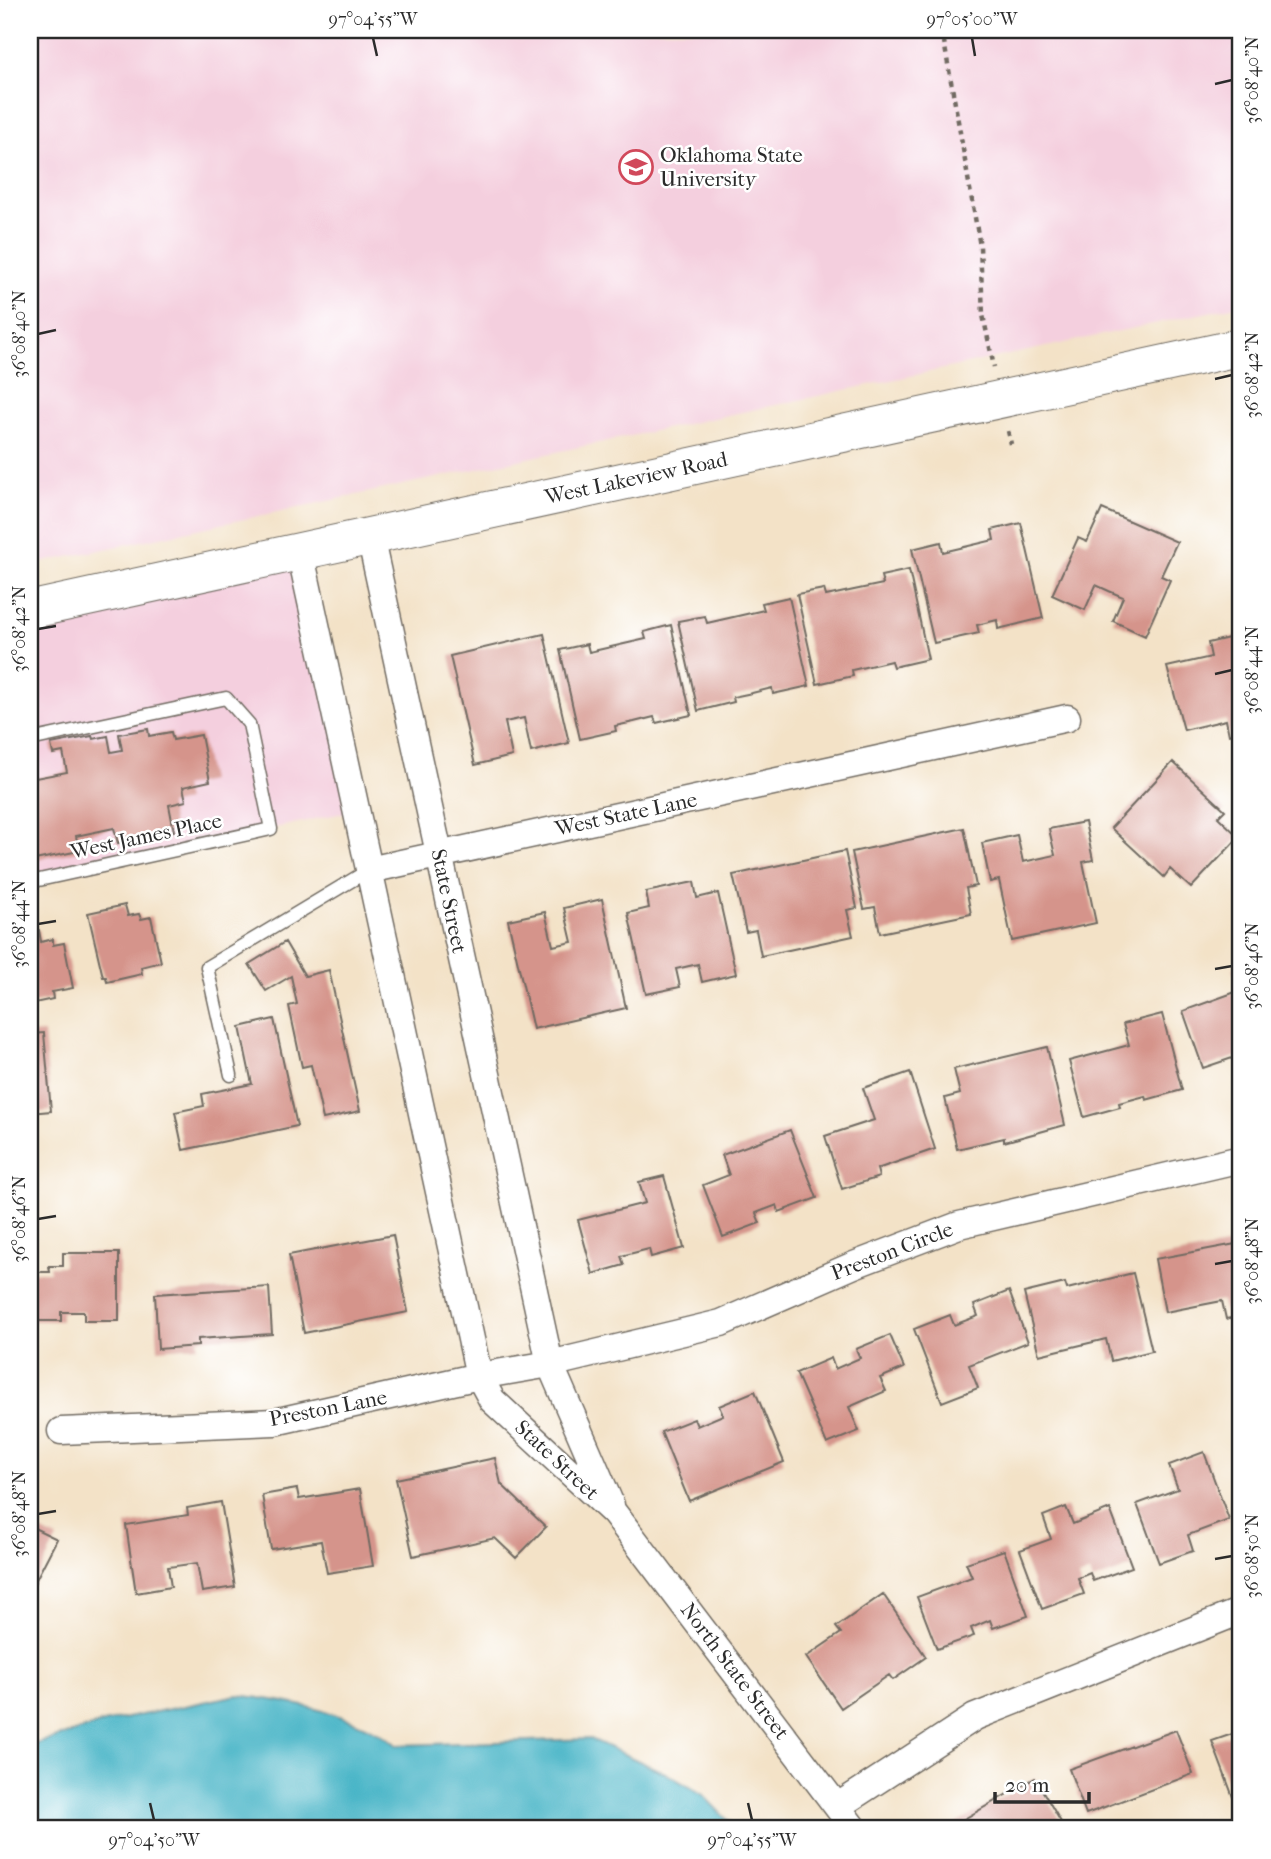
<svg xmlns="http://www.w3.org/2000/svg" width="1271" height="1859" viewBox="0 0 1271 1859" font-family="'IM FELL French Canon',serif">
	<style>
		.built { fill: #f4cfde }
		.water { fill: #49b5c7; stroke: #3a7079; stroke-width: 2 }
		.building { fill: #d5948b }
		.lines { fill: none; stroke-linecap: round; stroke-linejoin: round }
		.lane-casing { stroke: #716b62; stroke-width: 15 }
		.street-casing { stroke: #716b62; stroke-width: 29 }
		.secondary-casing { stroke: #716b62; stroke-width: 39 }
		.path { stroke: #716b62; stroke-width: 4.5; stroke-dasharray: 5 5; stroke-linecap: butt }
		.lane { stroke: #fff; stroke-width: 12 }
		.street { stroke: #fff; stroke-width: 26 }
		.secondary { stroke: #fff; stroke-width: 37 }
		.ticks { fill: none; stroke: #2b2b2b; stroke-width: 2.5 }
		.labels { text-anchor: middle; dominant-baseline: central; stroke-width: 5; stroke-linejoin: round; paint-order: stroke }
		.poi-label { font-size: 21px; fill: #2b2b2b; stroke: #fff; text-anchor: start }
		.street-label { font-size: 21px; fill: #2b2b2b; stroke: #fff }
		.neatline { fill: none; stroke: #2b2b2b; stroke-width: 2.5 }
		.ticks-label { font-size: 18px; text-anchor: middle; fill: #2b2b2b }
	</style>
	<rect width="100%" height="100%" fill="#fff"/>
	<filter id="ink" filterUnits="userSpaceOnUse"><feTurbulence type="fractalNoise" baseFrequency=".0143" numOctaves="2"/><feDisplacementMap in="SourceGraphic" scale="14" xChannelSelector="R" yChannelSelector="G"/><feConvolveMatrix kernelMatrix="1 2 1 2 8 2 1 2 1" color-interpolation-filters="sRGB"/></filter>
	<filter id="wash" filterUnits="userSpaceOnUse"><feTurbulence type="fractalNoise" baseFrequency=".00686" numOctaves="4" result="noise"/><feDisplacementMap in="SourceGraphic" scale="28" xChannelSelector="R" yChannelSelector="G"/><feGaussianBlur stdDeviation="1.57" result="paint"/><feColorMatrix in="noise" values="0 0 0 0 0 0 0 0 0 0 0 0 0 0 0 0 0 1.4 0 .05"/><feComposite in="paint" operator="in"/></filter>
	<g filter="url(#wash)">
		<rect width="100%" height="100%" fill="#f3e2c7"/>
		<path class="built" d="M30,30H1241V305L30,565Z
			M301,556L356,810L30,882V614Z"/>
		<path class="water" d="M237,1695C288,1701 357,1713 397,1745L591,1739L665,1773L702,1794L736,1829H30V1746L103,1723Z"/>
		<g id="blocks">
			<path class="building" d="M1102,509L1177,542L1161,576L1170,580L1145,636L1113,621L1123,597L1109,591L1096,585L1085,610L1052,595L1078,538L1087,542Z
				M1021,523L1043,618L998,629L997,620L977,625L979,633L934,643L912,549L941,542L943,552L994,540L992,530Z
				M909,570L928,659L893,667L891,661L852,670L853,676L817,684L797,594L824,589L826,596L854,590L883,584L881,576Z
				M789,597L809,686L773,694L772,688L752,693L733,697L734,702L698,711L678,621L705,616L707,623L764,610L762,603Z
				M671,625L691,715L656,723L654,717L634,722L615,726L616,731L580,739L560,650L587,644L589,652L646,639L644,632Z
				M544,634L569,743L531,752L524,718L505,722L512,756L475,765L450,656Z
				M1241,635V732L1229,735L1226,720L1184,730L1167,667L1211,657L1208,643Z
				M148,729L149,736L171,732L173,740L201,735L210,781L183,787L186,801L169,805L174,831L118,843L114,828L76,836L79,851L30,861V779L67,772L63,752L53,754L51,744L92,736L93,739L108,736L111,752L122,750L119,734Z
				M1173,762L1225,810L1218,817L1239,837L1191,888L1170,869L1164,877L1111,828Z
				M1085,822L1093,860L1083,862L1096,923L1012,941L999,880L990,882L982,843L1017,835L1023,862L1055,855L1049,829Z
				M964,828L976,886L966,888L971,914L880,933L875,907L864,909L852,852Z
				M845,851L857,908L847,910L853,936L761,956L756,930L746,932L733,875Z
				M694,882L697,898L718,893L736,974L702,982L698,964L676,969L680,987L646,994L628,913L649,908L646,892Z
				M602,899L626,1008L533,1029L508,920L545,912L553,946L572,942L564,908Z
				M125,905L128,916L139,914L141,919L151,917L161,962L141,967L142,974L107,982L106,977H103L88,913Z
				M39,930L41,942L53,939V945L64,943L73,988L52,992L53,999L30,1004V931Z
				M285,942L305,976L329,970L360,1111L323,1119L311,1065L302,1067L289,1006L297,1004L291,976L266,991L249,964Z
				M1241,966V989L1233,969Z
				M1241,990V1041L1238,1042L1241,1055L1203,1068L1183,1011Z
				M1162,1014L1182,1090L1146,1100L1145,1096L1119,1103L1120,1107L1084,1117L1069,1061L1129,1045L1123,1024Z
				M274,1019L297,1126L183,1150L175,1112L204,1106L202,1094L252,1084L240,1027Z
				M44,1033L51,1111L30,1113V1034Z
				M1047,1047L1065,1125L1004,1142V1138L957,1149L945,1098L960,1094L954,1069Z
				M910,1072L935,1149L877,1169L879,1177L842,1189L825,1136L874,1120L863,1088Z
				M790,1130L817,1198L779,1212L777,1205L756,1213L760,1223L723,1237L703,1185L729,1175L722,1155Z
				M664,1176L684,1248L651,1257L649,1249L621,1256L624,1265L593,1274L578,1220L645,1203L639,1182Z
				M393,1235L408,1312L304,1333L289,1255Z
				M1241,1243V1316L1226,1319L1222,1301L1165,1312L1155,1259Z
				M63,1253H119V1321H84V1312H61V1321H30V1272H50L49,1266H63Z
				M1133,1273L1152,1351L1111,1361L1106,1339L1039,1355L1024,1293L1065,1283L1067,1289Z
				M269,1287L272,1334L198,1339V1346L158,1349L155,1294Z
				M1009,1291L1028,1342L969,1365L978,1388L942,1402L914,1329L950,1315L954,1325L978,1316L974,1305Z
				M890,1335L904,1368L880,1378L886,1391L849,1407L859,1431L827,1444L796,1373L831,1358L835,1369L860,1358L856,1349Z
				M755,1391L784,1462L689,1501L661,1432L694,1419L697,1426L723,1415L719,1406Z
				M1204,1452L1229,1520L1188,1535L1193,1551L1159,1563L1137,1504L1178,1489L1169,1465Z
				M495,1458L501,1484L546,1527L516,1558L495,1538L413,1556L396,1479Z
				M297,1489L299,1499L360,1489L373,1566L327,1573L321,1541L271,1549L262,1495Z
				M221,1502L235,1587L202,1592L197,1563L168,1567L171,1587L136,1593L126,1525L188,1515L187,1508Z
				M1066,1507L1073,1524L1110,1509L1132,1567L1093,1581L1090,1573L1078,1578L1084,1594L1042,1609L1020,1550L1051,1539L1043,1516Z
				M30,1526L57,1539L30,1591Z
				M1004,1550L1028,1616L993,1628L990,1620L971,1628L974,1636L937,1649L917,1597L972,1577L966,1563Z
				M883,1594L926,1657L893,1680L889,1675L841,1708L806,1657L841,1633L836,1627Z
				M1241,1702V1721L1235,1704Z
				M1176,1730L1193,1774L1086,1814L1069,1769Z
				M1241,1731V1794L1233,1797L1212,1741Z
				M1035,1778L1065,1829H947Z"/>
		</g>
	</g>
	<g filter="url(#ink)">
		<use href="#blocks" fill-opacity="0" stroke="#716b62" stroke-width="2"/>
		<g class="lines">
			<g class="lane-casing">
				<path id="lane" d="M30,740L226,698L249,724L271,829L30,882
					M231,1075L207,967L369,870"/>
			</g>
			<g class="street-casing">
				<path id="street" d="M370,536L550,1364L611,1505
					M300,551L479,1376L492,1400L614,1513L854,1829
					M369,870L1067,718
					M61,1431L274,1422L479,1376L550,1364L721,1323L854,1265L959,1225L1241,1159
					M838,1806L975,1717L1241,1611"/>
			</g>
			<g class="secondary-casing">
				<path id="secondary" d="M30,610L1241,347"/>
			</g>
			<path class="path" d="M942,30L980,246L983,315L994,367
				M1008,431L1011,444"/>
			<use href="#lane" class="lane"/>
			<use href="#street" class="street"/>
			<use href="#secondary" class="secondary"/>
		</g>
	</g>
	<path class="ticks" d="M373,38L377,56M972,38L975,56M1215,84L1232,80M38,334L56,330M1215,379L1232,375M38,629L56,626M1215,674L1232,670M38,924L56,921M1215,969L1232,966M38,1219L56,1216M1215,1264L1232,1261M38,1514L56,1511M1215,1559L1232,1556M150,1803L154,1820M748,1803L752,1820"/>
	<defs>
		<g id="university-ring" transform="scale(1.75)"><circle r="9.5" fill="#fff" stroke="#d1495b" stroke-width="1.5"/><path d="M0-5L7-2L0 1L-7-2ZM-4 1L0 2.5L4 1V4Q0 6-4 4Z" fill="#d1495b"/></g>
	</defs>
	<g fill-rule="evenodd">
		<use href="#university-ring" x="636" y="167"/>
	</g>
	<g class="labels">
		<g class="poi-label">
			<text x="660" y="155">Oklahoma State<tspan x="660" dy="24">University</tspan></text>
		</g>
		<g class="street-label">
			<text transform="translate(636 478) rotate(-12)">West Lakeview Road</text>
			<text transform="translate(626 814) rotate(-12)">West State Lane</text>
			<text transform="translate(146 836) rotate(-12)">West James Place</text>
			<text transform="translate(449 901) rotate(78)">State Street</text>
			<text transform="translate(892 1251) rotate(-21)">Preston Circle</text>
			<text transform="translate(328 1408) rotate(-11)">Preston Lane</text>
			<text transform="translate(557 1460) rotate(43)">State Street</text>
			<text transform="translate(735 1671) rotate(53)">North State Street</text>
		</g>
	</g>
	<rect width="1271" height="1859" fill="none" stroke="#fff" stroke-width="77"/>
	<path d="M995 1792v10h94v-10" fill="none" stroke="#2b2b2b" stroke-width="3.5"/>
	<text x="1005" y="1792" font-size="21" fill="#2b2b2b" stroke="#ffffff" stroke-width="5" paint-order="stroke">20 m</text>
	<rect x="38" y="38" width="1194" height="1782" class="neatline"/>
	<g class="ticks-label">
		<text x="373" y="25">97°04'55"W</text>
		<text x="972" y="25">97°05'00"W</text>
		<text transform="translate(1252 80) rotate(-90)" y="6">36°08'40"N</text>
		<text transform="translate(19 334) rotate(-90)" y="6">36°08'40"N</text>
		<text transform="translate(1252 375) rotate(-90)" y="6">36°08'42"N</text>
		<text transform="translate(19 629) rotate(-90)" y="6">36°08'42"N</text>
		<text transform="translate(1252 670) rotate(-90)" y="6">36°08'44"N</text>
		<text transform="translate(19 924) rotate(-90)" y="6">36°08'44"N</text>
		<text transform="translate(1252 966) rotate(-90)" y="6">36°08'46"N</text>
		<text transform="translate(19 1219) rotate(-90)" y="6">36°08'46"N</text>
		<text transform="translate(1252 1261) rotate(-90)" y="6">36°08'48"N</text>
		<text transform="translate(19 1514) rotate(-90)" y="6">36°08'48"N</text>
		<text transform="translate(1252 1556) rotate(-90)" y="6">36°08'50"N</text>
		<text x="154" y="1846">97°04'50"W</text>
		<text x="752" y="1846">97°04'55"W</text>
	</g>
</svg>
